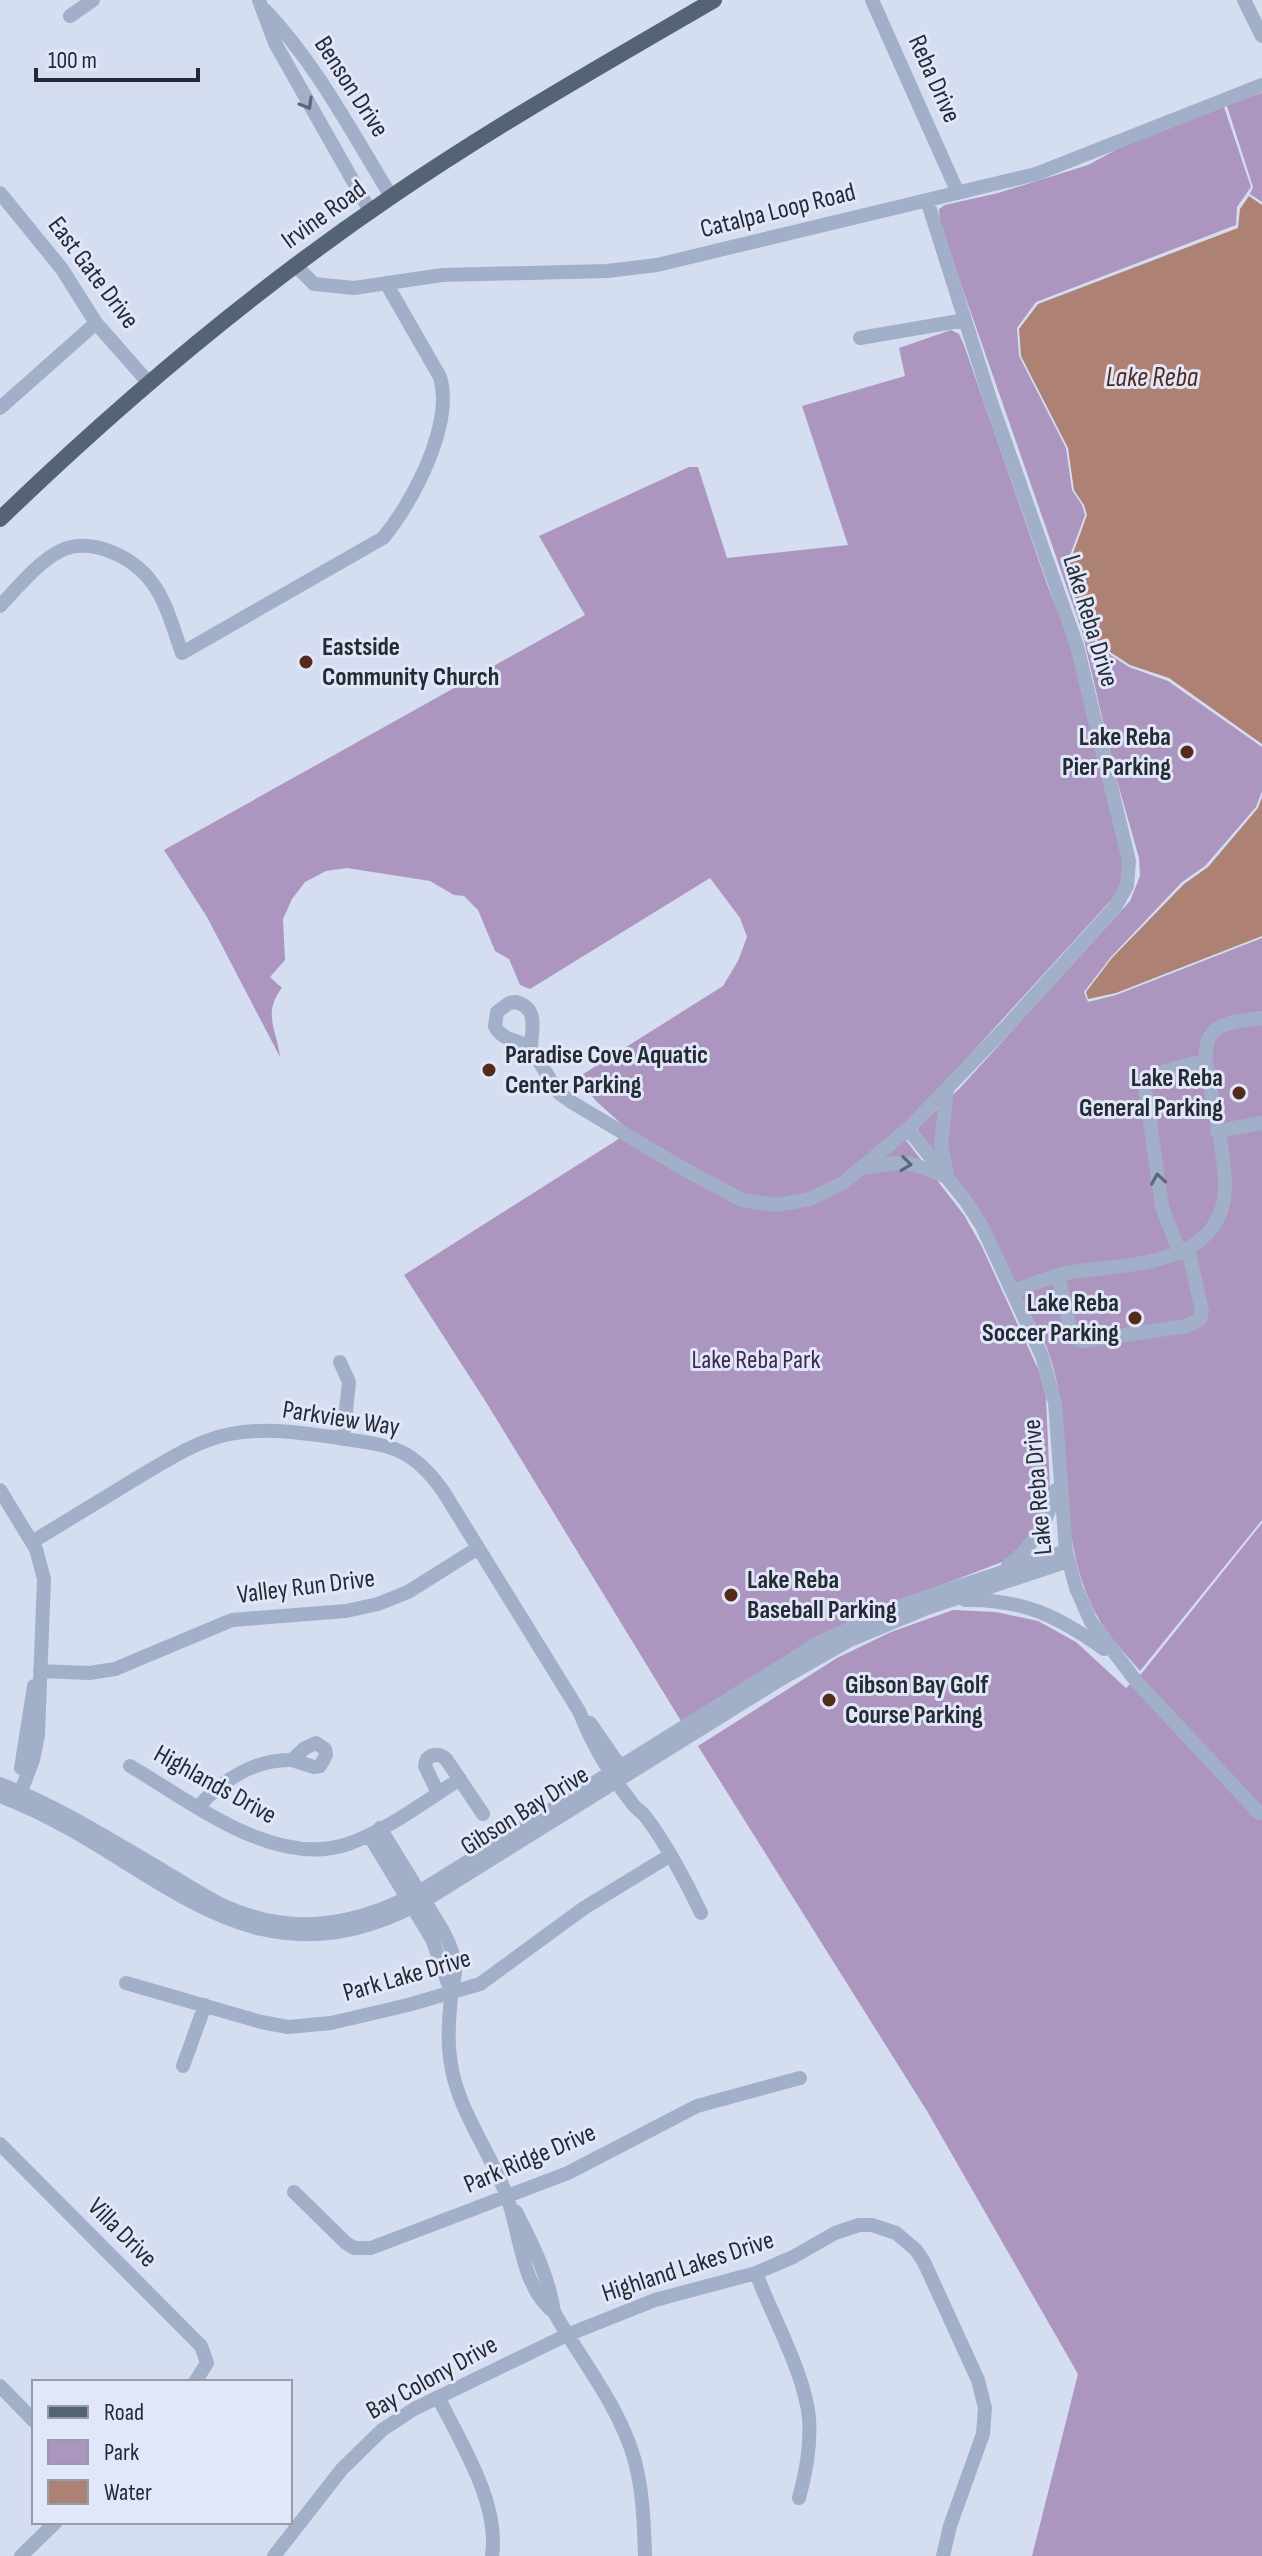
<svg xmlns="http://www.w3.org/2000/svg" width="1262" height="2556" viewBox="0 0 1262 2556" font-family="'Sofia Sans Condensed',sans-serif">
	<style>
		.green { fill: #ac96bf }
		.water { fill: #ad8275 }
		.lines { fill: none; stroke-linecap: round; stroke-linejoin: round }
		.minor { stroke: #a2afc8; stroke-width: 14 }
		.major { stroke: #556475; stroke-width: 16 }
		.oneway { stroke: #5d6676 }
		.poi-dot { fill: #542a1a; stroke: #e1e7f9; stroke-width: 3 }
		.labels { text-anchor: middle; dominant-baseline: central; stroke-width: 6; stroke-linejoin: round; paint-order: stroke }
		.street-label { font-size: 26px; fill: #242b33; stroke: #e1e7f9 }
		.poi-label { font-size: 26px; font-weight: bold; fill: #242b33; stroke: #e1e7f9; text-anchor: start }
		.park-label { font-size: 26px; fill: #3f2851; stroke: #e1e7f9 }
		.water-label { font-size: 28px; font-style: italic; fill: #542a1a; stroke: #e1e7f9 }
	</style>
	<rect width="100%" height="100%" fill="#d5ddf0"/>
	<path class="green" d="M1262,93V202L1250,194L1253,187L1226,103Z
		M1223,104L1251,187L1237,207L1236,225L1036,302L1017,328L1019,356L1066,448L1072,490L1082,505L1085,515L1066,566V578L1074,603L1078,605L1088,632L1100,648L1129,667L1168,681L1262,747V791L1256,807L1205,866L1182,882L1111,957L1084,992L1088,1002L1116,995L1262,938V1520L1140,1671C1127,1656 1112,1640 1101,1623C1073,1577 1068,1522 1065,1469C1063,1427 1062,1388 1047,1348L978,1208L918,1130V1127L959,1089L1130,901L1140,876L1139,858L1116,777L1082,631L940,224L939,209L945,205L998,193L1088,165L1123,146Z
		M951,330L959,334L964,345L1047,584L1069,640L1124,866L1123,882L1113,898L928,1101L898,1130L964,1215L982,1247L1039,1371L1046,1397L1050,1489L1039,1521L1020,1548L1002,1562L853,1619L681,1721L486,1402L404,1275L617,1140L626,1128L597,1102L577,1078L723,986L738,961L747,937L740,918L710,878L530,989L520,985L509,959L495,951L478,910L464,896L454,895L430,881L347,868L326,871L305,882L292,899L283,919L285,960L270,977L282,988C262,1013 277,1030 280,1057L207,917L164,850L585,615L539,536L689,467H698L727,558L848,545L802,406L905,376L899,348Z
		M1262,1523V2556H1032L1078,2374L927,2111L698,1746L837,1658L891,1632L953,1610L996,1612L1038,1621L1076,1642L1126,1688L1142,1673Z"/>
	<path class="water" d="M1249,196L1262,205V744L1169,678L1130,665L1101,646L1090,630L1080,603L1076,601L1068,567L1087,515L1084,505L1074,490L1068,448L1021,356L1019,329L1038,304L1238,228L1240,209Z
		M1262,797V936L1116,993L1088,999L1086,992L1112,958L1184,884L1208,867L1258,808Z"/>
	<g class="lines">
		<path class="minor" d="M259,0L275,43L370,211
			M872,0L958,193
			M1244,0L1262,36
			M266,11C317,65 352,133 391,196
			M70,16L93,0
			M0,193L62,269L96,323L148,382
			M295,265L314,284L354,288L442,275L607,271L657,265L1036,174L1262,85
			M860,338L965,320
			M0,408L96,323
			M0,606C18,587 37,563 60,551C91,536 134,557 153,584C167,603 174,631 182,653L383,538C413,502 454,424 440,377L386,283
			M516,1002C540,1009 531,1030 531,1049C519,1038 502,1042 495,1026L497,1012L509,1003Z
			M531,1049L559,1093L573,1103L684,1169L742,1200L776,1205L810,1199L843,1183L908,1129L1009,1024L1115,907L1127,886L1129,861L1077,646L991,402L927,200
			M947,1090L941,1144L947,1174
			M908,1129L965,1200L982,1226L1042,1356L1055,1403L1066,1551L1076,1588L1091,1622L1136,1681L1259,1813
			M1217,1131L1262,1123
			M864,1168C901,1160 908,1161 944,1176
			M1180,1253L1162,1207L1145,1087C1156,1068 1186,1066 1206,1061
			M1058,1275L1071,1332L1075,1338L1082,1341L1187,1326L1200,1319L1202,1311L1188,1249
			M1014,1291C1033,1284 1052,1275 1072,1272C1128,1264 1221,1266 1225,1190C1226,1154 1211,1098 1206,1061C1203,1021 1230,1023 1262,1018
			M340,1362L349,1382L343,1439
			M0,1490L36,1549L44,1579L38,1735L33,1760L18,1799
			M32,1542C67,1521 102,1499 137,1478C166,1461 195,1441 230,1434C266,1427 303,1433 339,1438C391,1446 411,1446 443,1491L579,1711C592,1744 610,1775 632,1803C635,1808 641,1811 645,1816C664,1840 688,1885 701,1913
			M1008,1565C1034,1547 1047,1521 1056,1490
			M965,1600C1023,1599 1058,1616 1104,1649
			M40,1671L89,1673L115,1669L232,1620L346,1611L378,1604L408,1592L478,1548
			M590,1723L624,1772
			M316,1743L325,1749L326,1755L320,1766L314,1767L292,1760L305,1748Z
			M130,1766C192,1802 274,1869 348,1844C388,1830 425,1801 460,1779
			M21,1768L34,1686
			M0,1784C57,1806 109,1839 162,1870C181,1881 200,1894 220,1904C289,1937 354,1927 419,1892L820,1642L909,1603L1066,1551
			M438,1793L425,1766C426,1754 438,1752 446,1759L483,1814
			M0,1796C157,1855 242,1999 424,1901L776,1682L850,1640L927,1608L1068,1561
			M199,1806C223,1780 255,1759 292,1760
			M380,1828L443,1931C449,1942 454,1954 455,1966C456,1977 452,1986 451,1997C449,2019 447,2042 451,2064C457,2108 490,2152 506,2194C520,2229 521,2288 554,2312C581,2360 618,2404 634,2458C643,2490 644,2523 645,2556
			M369,1835L432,1939L450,1989
			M126,1983L261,2022L288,2027L331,2023L408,2005L480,1984L584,1908L669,1856
			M183,2066L205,2005
			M0,2144L201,2346L207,2363L195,2382
			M294,2192L346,2243L354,2248H371L568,2173L697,2106L800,2078
			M516,2212C532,2243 549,2277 554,2312
			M756,2273C772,2316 805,2374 809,2418C811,2444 806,2473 799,2498
			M0,2386L34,2421
			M438,2397C461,2443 500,2504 492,2556
			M21,2556L56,2522
			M274,2556L342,2469L382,2430L414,2409L567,2335L655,2300L756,2273L793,2257L835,2233L859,2225H872L896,2233L916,2250L924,2262L978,2380L985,2408L983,2434L950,2526L943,2556"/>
		<path class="major" d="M0,519C121,402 249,294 388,199C493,127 604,64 714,0"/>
	</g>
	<defs><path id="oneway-chevron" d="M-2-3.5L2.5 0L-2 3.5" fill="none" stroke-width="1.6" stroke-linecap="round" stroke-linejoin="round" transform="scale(2)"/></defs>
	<g class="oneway">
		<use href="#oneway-chevron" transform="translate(307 104) rotate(60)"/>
		<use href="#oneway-chevron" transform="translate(906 1164) rotate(7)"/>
		<use href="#oneway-chevron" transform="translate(1158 1179) rotate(-99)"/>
	</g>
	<g class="poi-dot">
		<circle cx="306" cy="662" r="8"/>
		<circle cx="1187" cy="752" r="8"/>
		<circle cx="489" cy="1070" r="8"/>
		<circle cx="1239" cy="1093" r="8"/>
		<circle cx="1135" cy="1318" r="8"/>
		<circle cx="731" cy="1595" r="8"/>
		<circle cx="829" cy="1700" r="8"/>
	</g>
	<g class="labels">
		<g class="street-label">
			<text transform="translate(934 79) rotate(66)">Reba Drive</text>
			<text transform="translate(351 87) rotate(57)">Benson Drive</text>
			<text transform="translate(778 211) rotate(-14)">Catalpa Loop Road</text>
			<text transform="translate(324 215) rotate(-36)">Irvine Road</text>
			<text transform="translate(93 273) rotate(53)">East Gate Drive</text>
			<text transform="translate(1090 621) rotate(73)">Lake Reba Drive</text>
			<text transform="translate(341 1419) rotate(9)">Parkview Way</text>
			<text transform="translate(1038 1487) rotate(-95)">Lake Reba Drive</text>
			<text transform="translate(306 1587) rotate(-7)">Valley Run Drive</text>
			<text transform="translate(215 1785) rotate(29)">Highlands Drive</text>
			<text transform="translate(525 1811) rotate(-32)">Gibson Bay Drive</text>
			<text transform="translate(407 1976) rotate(-16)">Park Lake Drive</text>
			<text transform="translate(530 2159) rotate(-23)">Park Ridge Drive</text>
			<text transform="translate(122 2233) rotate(45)">Villa Drive</text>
			<text transform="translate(688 2267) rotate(-18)">Highland Lakes Drive</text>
			<text transform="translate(432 2378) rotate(-29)">Bay Colony Drive</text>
		</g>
		<g class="poi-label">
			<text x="322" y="647">Eastside<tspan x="322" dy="30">Community Church</tspan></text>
			<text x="1171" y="737" text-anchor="end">Lake Reba<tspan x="1171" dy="30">Pier Parking</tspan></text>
			<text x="505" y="1055">Paradise Cove Aquatic<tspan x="505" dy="30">Center Parking</tspan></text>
			<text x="1223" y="1078" text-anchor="end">Lake Reba<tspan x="1223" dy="30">General Parking</tspan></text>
			<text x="1119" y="1303" text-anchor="end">Lake Reba<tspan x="1119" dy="30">Soccer Parking</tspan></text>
			<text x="747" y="1580">Lake Reba<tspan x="747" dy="30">Baseball Parking</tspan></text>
			<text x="845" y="1685">Gibson Bay Golf<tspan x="845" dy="30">Course Parking</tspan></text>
		</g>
		<g class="park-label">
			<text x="756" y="1360">Lake Reba Park</text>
		</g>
		<g class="water-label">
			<text x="1152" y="377">Lake Reba</text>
		</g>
	</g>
	<rect x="32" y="2380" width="260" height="144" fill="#e1e7f9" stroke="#959caa" stroke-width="2"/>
	<rect x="48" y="2406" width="40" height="12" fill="#556475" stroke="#959caa" stroke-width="2"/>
	<text x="104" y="2420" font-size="24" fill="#242b33">Road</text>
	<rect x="48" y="2440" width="40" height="24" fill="#ac96bf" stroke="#959caa" stroke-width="2"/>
	<text x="104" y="2460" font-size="24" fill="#242b33">Park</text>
	<rect x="48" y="2480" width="40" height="24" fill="#ad8275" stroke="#959caa" stroke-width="2"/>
	<text x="104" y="2500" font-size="24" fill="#242b33">Water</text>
	<path d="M36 68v12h162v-12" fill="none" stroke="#242b33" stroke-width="4"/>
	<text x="48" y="68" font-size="24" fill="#242b33" stroke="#e1e7f9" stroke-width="6" paint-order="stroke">100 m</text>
</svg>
